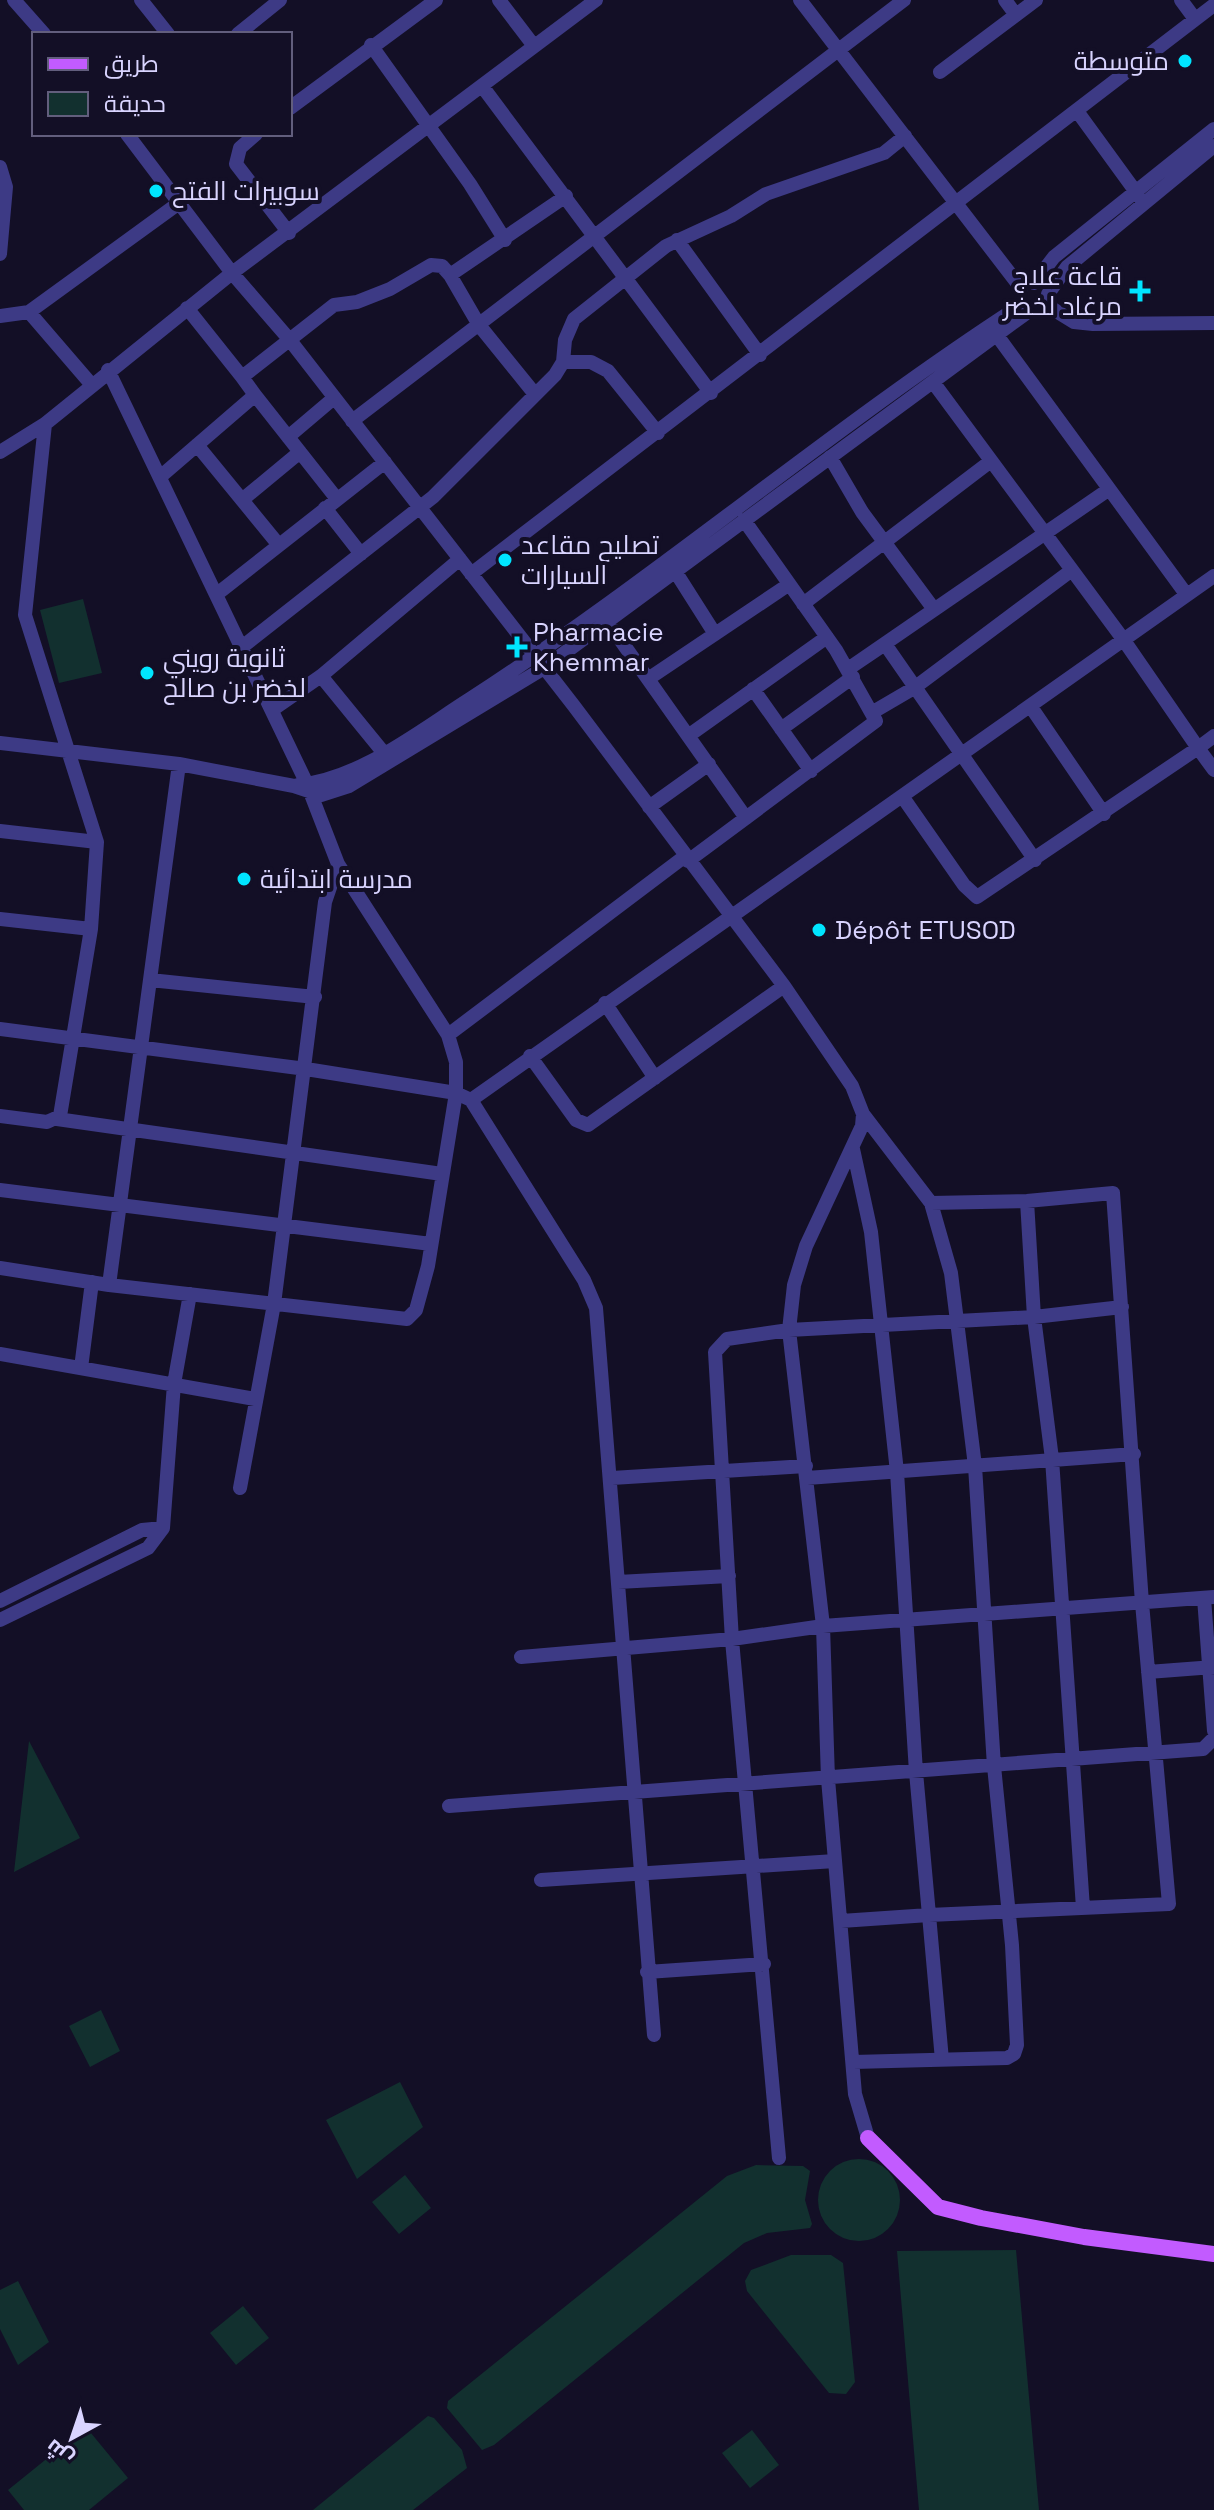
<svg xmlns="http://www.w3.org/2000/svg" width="1214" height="2510" viewBox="0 0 1214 2510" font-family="'Space Grotesk',Cairo,sans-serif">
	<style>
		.green { fill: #12302f }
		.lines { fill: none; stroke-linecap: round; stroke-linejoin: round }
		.minor { stroke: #3d3a85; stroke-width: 14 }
		.major { stroke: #c25bff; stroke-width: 16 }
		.poi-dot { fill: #00e5ff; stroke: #130f26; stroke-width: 3 }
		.labels { text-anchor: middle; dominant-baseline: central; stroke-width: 8; stroke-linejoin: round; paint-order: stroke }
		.poi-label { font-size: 26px; fill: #d9d4ff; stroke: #130f26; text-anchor: start }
	</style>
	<rect width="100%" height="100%" fill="#130f26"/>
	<path class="green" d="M83,599L102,673L59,683L40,610Z
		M29,1741L80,1838L14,1872Z
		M101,2010L120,2051L90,2067L69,2026Z
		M400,2082L423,2127L357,2179L326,2120Z
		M818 2200a41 41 0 1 1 82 0a41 41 0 1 1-82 0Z
		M756,2165L803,2166L810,2171L805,2200L812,2224L810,2228L767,2233L744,2243L494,2445L482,2450L447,2408L448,2401L727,2176Z
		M405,2175L431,2208L399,2234L372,2202Z
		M1016,2250L1039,2510H919L897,2251Z
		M791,2255H831L843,2263L855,2382L846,2394L829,2393L747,2291L745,2281L751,2270Z
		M18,2281L49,2342L18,2365L0,2329V2290Z
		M243,2306L269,2338L236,2365L210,2333Z
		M428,2416L434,2418L462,2450L467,2468L413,2510H313Z
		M86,2427L128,2478L89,2510H24L8,2490Z
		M752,2430L779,2465L750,2488L722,2453Z"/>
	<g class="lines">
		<path class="minor" d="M14,0L44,34
			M141,0L168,34
			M499,0L534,46
			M800,0L1021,288
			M1005,0L1016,15
			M1181,0L1195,19
			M238,34L280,0
			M371,45L470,184L505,240
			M940,72L1036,0
			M482,86L711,393
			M290,108L436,0
			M1077,111L1141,199
			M127,134L232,273L289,339L574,706L784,986L852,1086L863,1114L862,1126L806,1246L794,1285L789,1330L823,1626L828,1779L855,2094L868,2138
			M256,134L240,148L236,164L289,233
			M0,167L6,187L0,254
			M677,240L760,355
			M1034,283L1054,257L1214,129
			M1048,294L1067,267L1214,146
			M1048,306L1074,322L1093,324L1214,323
			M187,308L242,377
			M29,312L179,203
			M0,316L29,312L91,384
			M996,334L1186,594
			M563,362H591L608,371L658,433
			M534,393L479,325L450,275L566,196
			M255,395L337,499
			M352,421L904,0
			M288,437L334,398
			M197,445L278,544
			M0,452L45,424L232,273L596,0
			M830,457L862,512L933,608
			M160,477L255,395L242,377L334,305L357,302L390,289L431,265L442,266L450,275
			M242,500L300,452
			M325,508L361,554
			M675,571L715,634
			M471,574L1214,5
			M217,594L385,462
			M803,604L991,461
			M607,621L746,818
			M242,647L433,497L555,375L563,362L565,340L574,319L666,246L731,216L766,194L884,153L905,136
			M321,676L383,752
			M648,679L788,585
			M753,689L811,771
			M1031,707L1104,814
			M272,710L321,676L460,559
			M873,712L914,688L1072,570
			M781,729L853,677
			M688,736L827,637
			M1214,736L1198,748L1214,770
			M0,743L179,764L294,786L321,795L349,786L544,668L1025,314
			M298,785C360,779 418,732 470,699C658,577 830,429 1018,307
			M902,796L964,885L977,897L1198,748L1123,639L933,382
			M649,807L709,764
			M0,831L97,842
			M1035,860L885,644L848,669L1108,490
			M688,861L876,721L836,650L744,520
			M0,919L91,929
			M150,980L315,997
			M605,1003L655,1078
			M0,1029L306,1069L456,1093L471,1100L584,1280L596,1308L654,2035
			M448,1035L684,857
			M530,1056L576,1120L588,1125L784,986
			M471,1100L1214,576
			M0,1116L47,1122L60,1116L91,929L97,842L25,615L45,424
			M57,1119L442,1174
			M0,1190L431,1244
			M1027,1201L1034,1317L1052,1459L1083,1908
			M931,1203L1027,1201L1113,1193L1142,1603L1169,1904L929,1915L942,2060
			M0,1268L109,1285L407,1319L416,1310L428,1266L456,1093V1062L448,1035L338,864L307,784L108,370
			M109,1285L179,764
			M0,1354L255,1399
			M81,1368L92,1282
			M612,1478L806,1466
			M807,1478L1134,1454
			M240,1488L274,1304L325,902L338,864
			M618,1582L729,1576
			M1204,1598L1214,1731
			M0,1601L142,1530L163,1528
			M0,1620L148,1548L163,1528L174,1384L190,1294
			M521,1657L732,1639L823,1626L1214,1597
			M1148,1672L1214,1667
			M449,1806L1203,1749L1214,1738
			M541,1880L835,1861
			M841,1921L929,1915L916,1772L897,1472L871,1232L853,1149
			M647,1972L764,1964
			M853,2062L1007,2058L1014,2054L1017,2045L1012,1945L994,1766L975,1466L951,1273L931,1203L863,1114
			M779,2158L732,1640L715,1352L727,1339L789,1330L1034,1317L1122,1307"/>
		<path class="major" d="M868,2138L938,2207L981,2218L1084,2237L1214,2254"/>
	</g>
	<g class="poi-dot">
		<circle cx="1185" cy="61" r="8"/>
		<circle cx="156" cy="191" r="8"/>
		<path d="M1136 279h8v8h8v8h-8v8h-8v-8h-8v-8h8z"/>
		<circle cx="505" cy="560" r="8"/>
		<path d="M513 635h8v8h8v8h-8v8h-8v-8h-8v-8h8z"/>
		<circle cx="147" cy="673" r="8"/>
		<circle cx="244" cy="879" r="8"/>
		<circle cx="819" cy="930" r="8"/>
	</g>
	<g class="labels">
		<g class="poi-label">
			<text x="1169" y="61" text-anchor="end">متوسطة</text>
			<text x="172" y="191">سوبيرات الفتح</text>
			<text x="1122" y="276" text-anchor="end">قاعة علاج<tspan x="1122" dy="30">مرغاد لخضر</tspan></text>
			<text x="521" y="545">تصليح مقاعد<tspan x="521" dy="30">السيارات</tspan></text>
			<text x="533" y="632">Pharmacie<tspan x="533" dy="30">Khemmar</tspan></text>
			<text x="163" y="658">ثانوية رويني<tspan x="163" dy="30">لخضر بن صالح</tspan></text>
			<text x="260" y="879">مدرسة ابتدائية</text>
			<text x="835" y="930">Dépôt ETUSOD</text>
		</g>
	</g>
	<rect x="32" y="32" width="260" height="104" fill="#130f26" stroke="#625e7d" stroke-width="2"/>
	<rect x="48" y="58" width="40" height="12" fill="#c25bff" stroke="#625e7d" stroke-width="2"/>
	<text x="104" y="72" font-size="24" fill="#d9d4ff">طريق</text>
	<rect x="48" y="92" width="40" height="24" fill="#12302f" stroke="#625e7d" stroke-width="2"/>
	<text x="104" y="112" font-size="24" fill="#d9d4ff">حديقة</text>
	<g transform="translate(72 2438) rotate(220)" stroke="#130f26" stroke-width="6" paint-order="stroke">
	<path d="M0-6L14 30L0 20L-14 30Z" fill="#d9d4ff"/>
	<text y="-12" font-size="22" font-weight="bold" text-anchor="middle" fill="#d9d4ff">ش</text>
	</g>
</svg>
